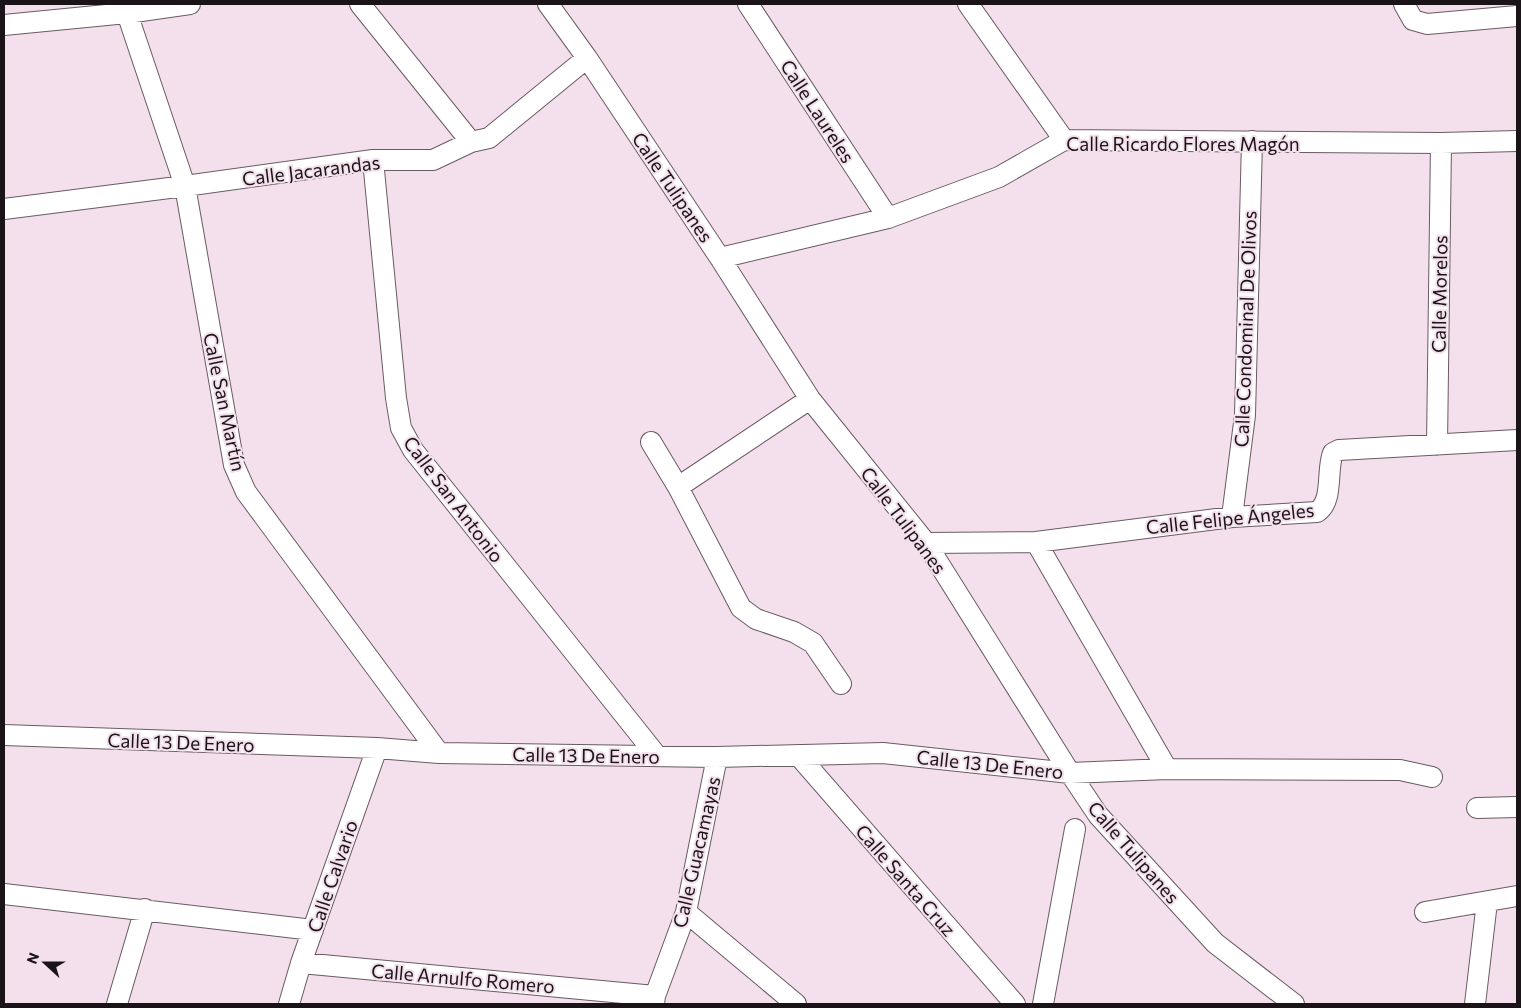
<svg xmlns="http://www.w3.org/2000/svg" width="1521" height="1008" viewBox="0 0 1521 1008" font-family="Commissioner,sans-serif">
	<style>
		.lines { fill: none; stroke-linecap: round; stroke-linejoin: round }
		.minor-casing { stroke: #6a5a64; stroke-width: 22 }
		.minor { stroke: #fff; stroke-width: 20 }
		.labels { text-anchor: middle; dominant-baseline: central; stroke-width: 4; stroke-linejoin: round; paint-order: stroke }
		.street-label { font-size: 19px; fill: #1a1418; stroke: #f3e0ec }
	</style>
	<rect width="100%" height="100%" fill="#f3e0ec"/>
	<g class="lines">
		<g class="minor-casing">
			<path id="minor" d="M116,4L127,13L185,186L234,465L246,492L439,753
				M360,4L471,142
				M548,4L587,58L720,258L810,399L926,543L1070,773L1098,815L1215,943L1294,1004
				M748,4L888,218
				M968,4L1064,140
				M1404,4L1413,20L1427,24L1517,16
				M4,25L127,13L190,4
				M373,160L396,398L401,428L413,450L657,756
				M4,209L185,186L373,160H433L471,142L489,138L587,58
				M720,258L888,218L999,177L1064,140L1441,143L1517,141
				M651,442L678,487L741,608L756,619L794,632L813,643L841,684
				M1437,445L1441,143
				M678,487L810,399
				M1232,517L1245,415L1252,141
				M1036,542L1167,769
				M926,543L1036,542L1232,517L1317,512C1334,501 1326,470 1333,453L1339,450L1517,440
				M4,735L377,748L439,753L717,757L883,753L1070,773L1167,769L1400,770L1432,777
				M798,755L1015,1004
				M1477,808L1517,807
				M4,894L313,930
				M686,912L796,1004
				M1425,912L1517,896
				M301,963L655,996
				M117,1004L145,909
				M289,1004L301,963L377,748
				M654,1004L655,996L686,912L717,757
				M1043,1004L1075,829
				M1475,1004L1487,902"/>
		</g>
		<use href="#minor" class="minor"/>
	</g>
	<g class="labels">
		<g class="street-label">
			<text transform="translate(818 111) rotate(57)">Calle Laureles</text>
			<text x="1183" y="143">Calle Ricardo Flores Magón</text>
			<text transform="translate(311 170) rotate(-7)">Calle Jacarandas</text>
			<text transform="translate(673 187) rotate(56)">Calle Tulipanes</text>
			<text transform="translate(1439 294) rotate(-89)">Calle Morelos</text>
			<text transform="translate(1245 329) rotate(-88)">Calle Condominal De Olivos</text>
			<text transform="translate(225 402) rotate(78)">Calle San Martín</text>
			<text transform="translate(454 499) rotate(53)">Calle San Antonio</text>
			<text transform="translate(1230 518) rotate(-6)">Calle Felipe Ángeles</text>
			<text transform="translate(904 520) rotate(53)">Calle Tulipanes</text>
			<text transform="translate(181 742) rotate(2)">Calle 13 De Enero</text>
			<text transform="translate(586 755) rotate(1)">Calle 13 De Enero</text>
			<text transform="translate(990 764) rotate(6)">Calle 13 De Enero</text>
			<text transform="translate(696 852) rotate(-77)">Calle Guacamayas</text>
			<text transform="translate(1134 852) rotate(49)">Calle Tulipanes</text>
			<text transform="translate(332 876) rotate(-71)">Calle Calvario</text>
			<text transform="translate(906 880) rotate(49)">Calle Santa Cruz</text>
			<text transform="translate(463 978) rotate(5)">Calle Arnulfo Romero</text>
		</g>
	</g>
	<rect width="1521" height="1008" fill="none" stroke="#1a1418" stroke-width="10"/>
	<g transform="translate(45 963) rotate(291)" stroke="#f3e0ec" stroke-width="4" paint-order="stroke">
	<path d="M0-4L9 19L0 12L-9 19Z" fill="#1a1418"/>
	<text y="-8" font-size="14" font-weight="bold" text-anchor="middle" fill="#1a1418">N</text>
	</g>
</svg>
